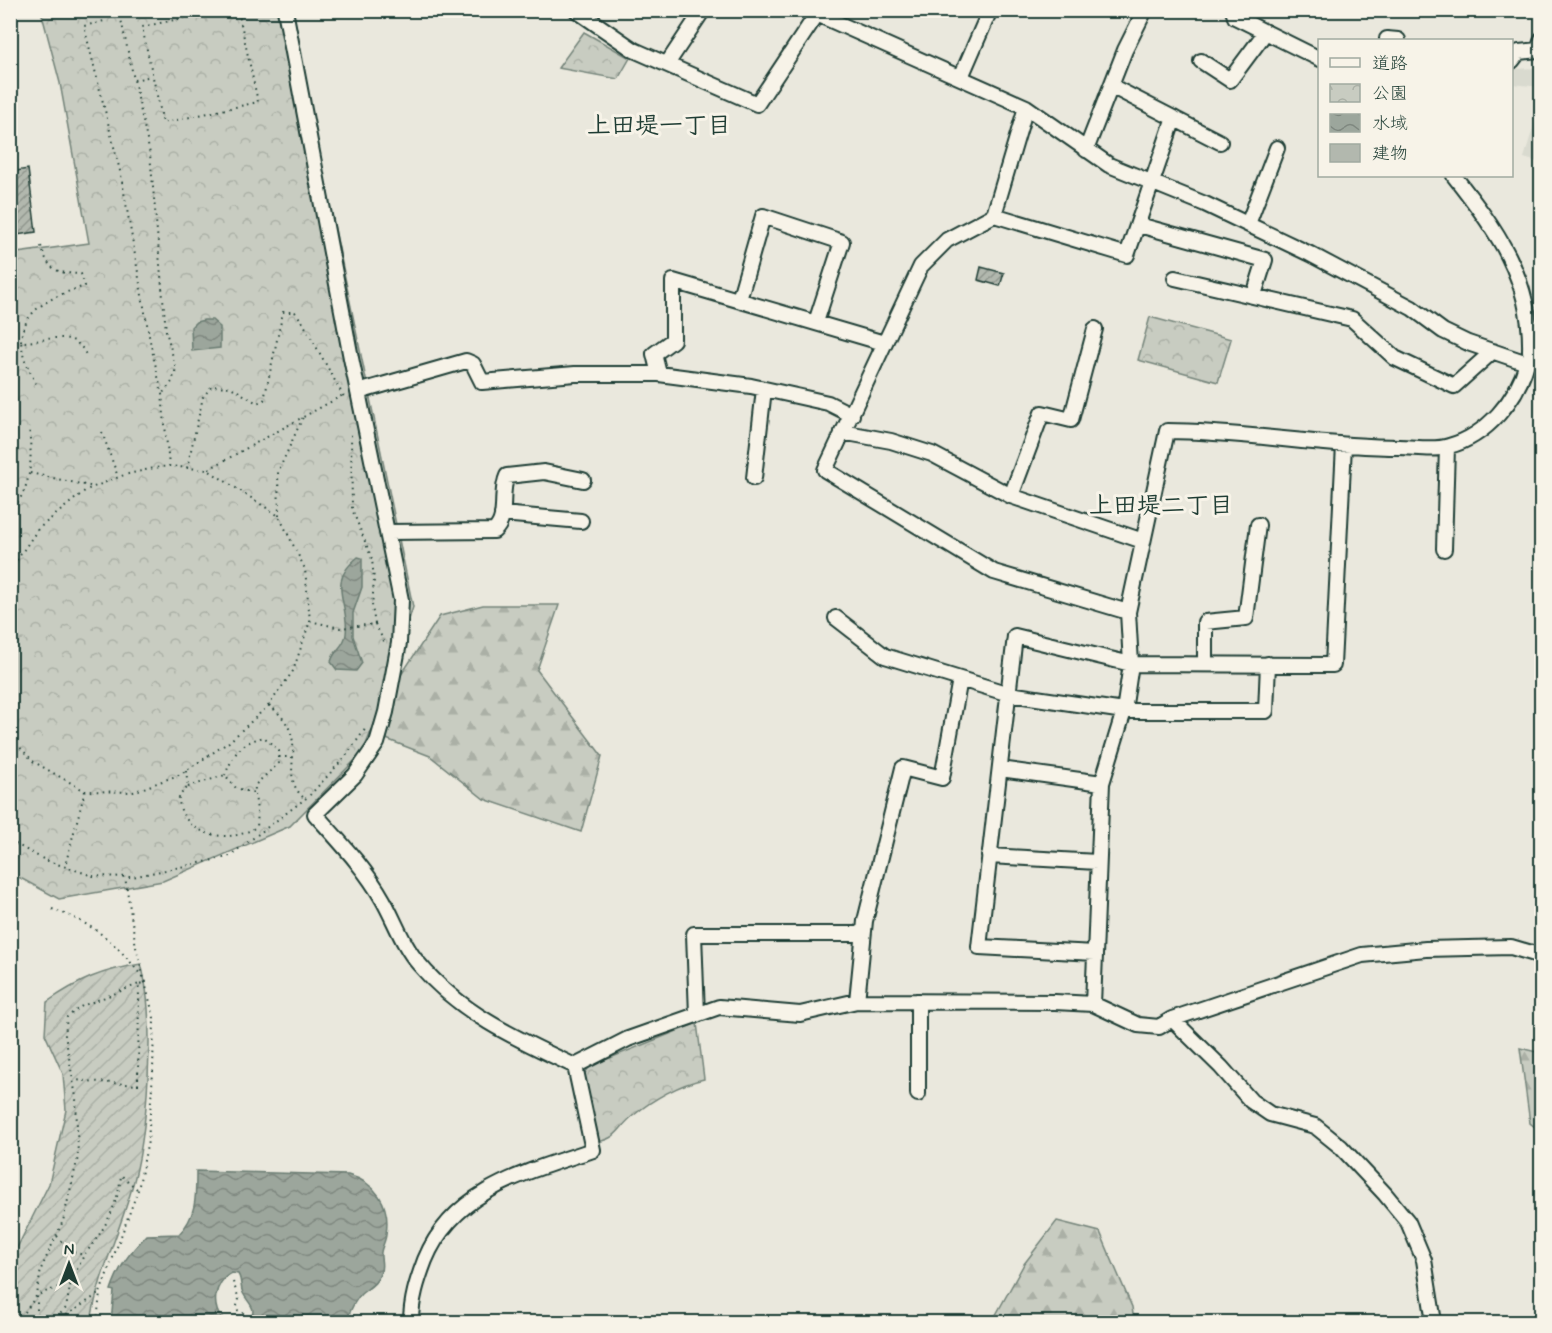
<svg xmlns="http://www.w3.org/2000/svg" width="1552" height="1333" viewBox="0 0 1552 1333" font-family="Mynerve,'Klee One',sans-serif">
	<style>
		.built { fill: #d9dacf }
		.forest { fill: url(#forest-firs); stroke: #74847a; stroke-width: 1.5 }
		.park { fill: url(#park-crowns); stroke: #74847a; stroke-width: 1.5 }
		.garden { fill: url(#garden-furrows); stroke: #74847a; stroke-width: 1.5 }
		.water { fill: url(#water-waves); stroke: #6a7c72; stroke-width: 1.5 }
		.building { fill: url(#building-hatch); stroke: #1f3d34; stroke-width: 1.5 }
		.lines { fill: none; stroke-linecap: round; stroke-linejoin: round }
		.minor-casing { stroke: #1f3d34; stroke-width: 18 }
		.path { stroke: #1f3d34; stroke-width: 2; stroke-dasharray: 1.5 4.5; stroke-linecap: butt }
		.minor { stroke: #f7f3e8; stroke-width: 14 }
		.labels { text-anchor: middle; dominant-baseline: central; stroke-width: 6; stroke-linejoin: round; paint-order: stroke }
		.neighbourhood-label { font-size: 24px; font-weight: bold; fill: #1f3d34; stroke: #f7f3e8 }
	</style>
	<defs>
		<pattern id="forest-firs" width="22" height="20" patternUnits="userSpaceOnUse" patternTransform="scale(1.5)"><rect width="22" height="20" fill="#c8ccc1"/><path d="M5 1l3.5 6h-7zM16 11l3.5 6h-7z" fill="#abb0a6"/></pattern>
		<pattern id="park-crowns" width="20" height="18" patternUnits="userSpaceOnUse" patternTransform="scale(1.5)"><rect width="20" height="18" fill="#c8ccc1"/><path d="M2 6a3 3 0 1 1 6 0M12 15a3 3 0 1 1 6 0" fill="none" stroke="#abb0a6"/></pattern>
		<pattern id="garden-furrows" width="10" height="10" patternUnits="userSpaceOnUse" patternTransform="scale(1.5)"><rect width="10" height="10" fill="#c8ccc1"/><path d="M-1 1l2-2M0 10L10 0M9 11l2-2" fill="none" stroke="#abb0a6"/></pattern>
		<pattern id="water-waves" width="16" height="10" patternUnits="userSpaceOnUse" patternTransform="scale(1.5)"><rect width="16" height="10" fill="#9ca69c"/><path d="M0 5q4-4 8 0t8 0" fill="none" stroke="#7f8880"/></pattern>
		<pattern id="building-hatch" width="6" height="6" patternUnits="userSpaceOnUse" patternTransform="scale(1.5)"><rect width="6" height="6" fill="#b2b8ae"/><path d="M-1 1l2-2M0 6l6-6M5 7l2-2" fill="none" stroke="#90978e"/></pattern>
	</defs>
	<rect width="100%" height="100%" fill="#eae8dd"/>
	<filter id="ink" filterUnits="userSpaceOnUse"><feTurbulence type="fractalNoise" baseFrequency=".0167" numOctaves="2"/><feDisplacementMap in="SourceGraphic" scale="12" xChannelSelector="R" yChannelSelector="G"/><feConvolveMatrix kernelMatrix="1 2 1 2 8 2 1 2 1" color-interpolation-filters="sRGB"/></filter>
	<g filter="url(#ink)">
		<path class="built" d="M1541,68V87L1512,84V69Z
			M1541,101V163L1524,158Z"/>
		<path class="forest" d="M483,605H559L537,670L602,756L581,832L484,799L430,756L376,735L397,681L440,616Z
			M1520,1048L1541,1053V1132L1530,1123Z
			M1057,1221L1100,1232L1132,1307L1134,1322H992L1024,1264Z"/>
		<path class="park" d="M41,11H290L413,607L383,701L363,752L290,826L163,881L59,899L11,873L10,254L89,243L60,83Z
			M584,32L630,58L618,79L558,68Z
			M1150,317L1231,339L1218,382L1138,360Z
			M697,1023L704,1079C680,1084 653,1099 634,1115C618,1127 620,1137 598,1142L583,1076L590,1066Z"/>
		<path class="garden" d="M141,964C156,1017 148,1138 131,1191C118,1236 98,1276 91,1322H11V1260L49,1184L66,1110L63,1074L45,1034L47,1002C79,980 102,970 141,964Z"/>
		<path class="water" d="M204,320H212L220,327V348L192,351L191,327L196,322Z
			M358,557L362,558V587L353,613V636L362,663L356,671L337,670L331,662C333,651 345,646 346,634C350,602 325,583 358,557Z
			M196,1171L348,1175C375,1182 391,1204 386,1234C386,1240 382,1246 381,1252C380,1259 384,1266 380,1274C377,1284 368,1288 361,1294C353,1302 350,1312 346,1322H248C259,1308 249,1305 243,1293C240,1287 242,1280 238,1274L232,1273C214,1281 209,1310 226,1322H111L114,1291L111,1290C119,1266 130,1252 147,1235L179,1234C197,1216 196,1195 196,1171Z"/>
		<path class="building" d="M28,169L36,232L10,236V172Z
			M981,267L1004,273L1000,286L978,280Z"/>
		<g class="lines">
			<g class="minor-casing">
				<path id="minor" d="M285,10L351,358L401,600L399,643L386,712L377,743L355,775L315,814C339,841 365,868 383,900C395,921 403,946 419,964C461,1014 517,1039 575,1066
					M576,10L634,50L757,104L817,14L810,11
					M1233,10L1235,17L1320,59
					M817,14L1026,107L1109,165L1205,204L1310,254L1412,308L1443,331L1468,343L1527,363C1517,399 1487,436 1449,446C1435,451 1415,447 1399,447C1322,447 1244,431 1167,431L1128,612L1131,664L1124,711L1102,783L1093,1004
					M1387,39L1398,40
					M1201,61L1230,80L1265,33
					M1512,61L1519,52L1538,50L1542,39
					M667,64L703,10
					M961,77L990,10
					M1111,86L1220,142
					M1026,107L994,215L947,240L921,266L825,470L994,572L1128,612
					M1086,150L1125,50L1145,10
					M1454,176C1496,229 1532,279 1530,351L1542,359
					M994,215L1127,255L1174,118
					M1248,224L1277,148
					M1139,225L1265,260L1254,295
					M1175,278L1352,319L1395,358L1454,386L1493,351
					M739,300L763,216L842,242L816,322
					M659,374L654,354L673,340V281L884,343
					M358,392L466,361L473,364L482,382L575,374H659L751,386L828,403L852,415
					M842,432L891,441L932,454L1011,496L1143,541
					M754,478L764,389
					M1011,496L1042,413L1071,420L1095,329
					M502,514L581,521
					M387,532L494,531C509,518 499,493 507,476L544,472L583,480
					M1444,549L1447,447
					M836,618L885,656L1009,694L1124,711H1266L1268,664
					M1205,664V622L1246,618L1258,525
					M1000,769L1102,783
					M989,856L1097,862
					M1095,953L979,947L1015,636L1131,664L1333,665L1344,445
					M857,1001L865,921L903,768L942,778L960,679
					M918,1001V1094
					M697,1015L694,934H863
					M1172,1019L1221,1067L1251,1101L1270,1114L1315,1126L1341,1147L1385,1194L1408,1222L1424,1260L1434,1322
					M575,1066L628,1039L719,1007L800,1014L857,1001L1055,1002L1093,1004L1138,1025L1159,1027L1172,1019L1362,955L1426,949L1511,947L1535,954L1542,959
					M411,1322C411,1300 417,1281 425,1260C454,1189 527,1172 593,1150L575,1066"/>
			</g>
			<path class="path" d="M102,10L104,21L84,26L121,175L150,341L162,394L169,466
				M119,10L150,154L166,331L176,368L172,382L162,394
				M220,10L142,27L163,123L258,102L238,10
				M134,80L152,76
				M41,246C49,271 56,273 81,274L85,286C56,295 22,308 21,342C48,342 74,326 87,357
				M10,342H21L24,359L37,386
				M102,432L118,477
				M187,468L203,397L212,386L231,387L257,403L264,400L283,312H295L302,321L344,397
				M209,469L343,395
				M30,473L94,487
				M10,512C33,487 32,459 29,427
				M279,516L278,472L303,417
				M10,570L38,529L86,490L124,475L154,468L169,466L208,470L279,516L305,569L310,621L293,671L269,705L229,742L181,774L133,792L85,791L34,762L10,737
				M310,621L340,628L375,624L372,607L374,580L372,559L352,509L351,434
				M375,624L385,643
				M269,705C317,742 273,772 305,799
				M279,757H294
				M186,771L188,787L179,796C177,834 231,847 257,826C259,812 254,799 255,785L279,763V751L264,737C239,743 234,754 225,775
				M188,787L225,775L236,788L254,793
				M10,841L45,860L93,876L132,877L228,857L309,796L346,756L366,728
				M66,862L85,791
				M52,909C97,925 118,944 146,982L139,984L138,1085L74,1080
				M57,1236L69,1251L84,1255C104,1231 118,1206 121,1175L138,1190
				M233,1282L239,1299L236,1309L258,1322
				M10,1314L20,1319
				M18,1322L37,1295L41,1269L63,1221L78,1157L76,1097L65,1035L67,1017L82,1006L139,984
				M37,1322V1295L70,1283
				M50,1322L61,1319L100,1293
				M52,1322L66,1308L71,1282L84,1255
				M97,1322L100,1293L138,1190L148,1141L153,1073L154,1018L136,947L125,877"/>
			<use href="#minor" class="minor"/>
		</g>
	</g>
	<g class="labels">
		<g class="neighbourhood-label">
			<text x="659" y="126">上田堤一丁目</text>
			<text x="1161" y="506">上田堤二丁目</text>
		</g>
	</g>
	<rect width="1552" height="1333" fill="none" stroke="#f7f3e8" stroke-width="36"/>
	<rect x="18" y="18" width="1516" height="1297" fill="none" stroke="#1f3d34" stroke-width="2" filter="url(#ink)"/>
	<rect x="1318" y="39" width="195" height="138" fill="#f7f3e8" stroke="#a1aaa0" stroke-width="1.5"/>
	<rect x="1330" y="58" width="30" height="9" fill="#f7f3e8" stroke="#a1aaa0" stroke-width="1.5"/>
	<text x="1372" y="69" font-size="18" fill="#1f3d34">道路</text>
	<rect x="1330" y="84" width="30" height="18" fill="url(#park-crowns)" stroke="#a1aaa0" stroke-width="1.5"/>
	<text x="1372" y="99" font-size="18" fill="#1f3d34">公園</text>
	<rect x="1330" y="114" width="30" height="18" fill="url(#water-waves)" stroke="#a1aaa0" stroke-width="1.5"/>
	<text x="1372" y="129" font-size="18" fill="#1f3d34">水域</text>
	<rect x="1330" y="144" width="30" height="18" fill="#b2b8ae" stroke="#a1aaa0" stroke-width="1.5"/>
	<text x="1372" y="159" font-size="18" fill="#1f3d34">建物</text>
	<g transform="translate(69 1264)" stroke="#f7f3e8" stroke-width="4.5" paint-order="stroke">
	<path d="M0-4.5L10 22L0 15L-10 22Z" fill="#1f3d34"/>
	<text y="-9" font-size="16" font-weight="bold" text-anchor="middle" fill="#1f3d34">N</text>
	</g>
</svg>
